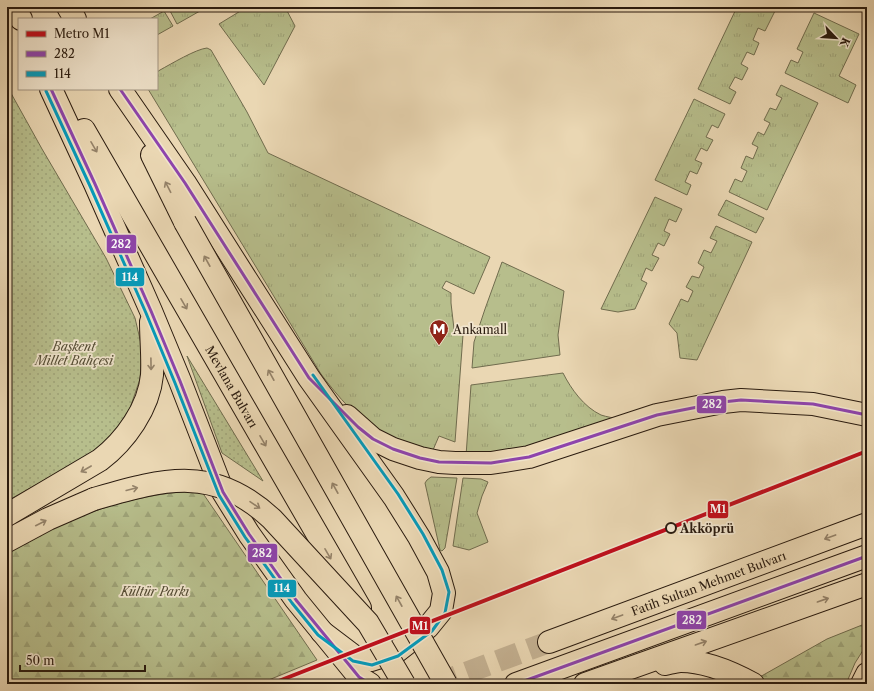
<svg xmlns="http://www.w3.org/2000/svg" width="874" height="691" viewBox="0 0 874 691" font-family="'Libre Caslon Text',serif">
	<style>
		.grass { fill: url(#grass-tufts); stroke: #706c4e }
		.forest { fill: url(#forest-firs); stroke: #706c4e }
		.park { fill: url(#park-dots); stroke: #706c4e }
		.lines { fill: none; stroke-linecap: round; stroke-linejoin: round }
		.highway-tunnel { stroke: #c4b192; stroke-width: 22; stroke-dasharray: 22 11; stroke-linecap: butt }
		.highway-casing { stroke: #2a1b0f; stroke-width: 24 }
		.highway { stroke: #ead7b3; stroke-width: 22 }
		.highway-bridge-casing { stroke: #2a1b0f; stroke-width: 24; stroke-linecap: butt }
		.highway-bridge { stroke: #ead7b3; stroke-width: 22 }
		.bus-1-casing { stroke: #f1e5ce; stroke-width: 6 }
		.bus-2-casing { stroke: #f1e5ce; stroke-width: 6 }
		.bus-1 { stroke: #8e44ad; stroke-width: 3 }
		.bus-2 { stroke: #049bbb; stroke-width: 3 }
		.metro-1-casing { stroke: #f1e5ce; stroke-width: 7 }
		.metro-1 { stroke: #bf0e1c; stroke-width: 4 }
		.oneway { stroke: #948269 }
		.stop-dot { fill: #f1e5ce; stroke: #2a1b0f; stroke-width: 2 }
		.labels { text-anchor: middle; dominant-baseline: central; stroke-width: 3.5; stroke-linejoin: round; paint-order: stroke }
		.poi-label { font-size: 12px; fill: #2a1b0f; stroke: #f1e5ce; text-anchor: start }
		.park-label { font-size: 12px; font-style: italic; fill: #544c34; stroke: #f1e5ce }
		.street-label { font-size: 12px; fill: #2a1b0f; stroke: #f1e5ce }
		.stop-label { font-size: 12px; font-weight: bold; fill: #2a1b0f; stroke: #f1e5ce; text-anchor: start }
		.line-badge { stroke: #f1e5ce; stroke-width: 1.5 }
		.badge-label { font-size: 11px; text-anchor: middle; font-weight: bold; fill: #fff }
	</style>
	<defs>
		<pattern id="grass-tufts" width="24" height="20" patternUnits="userSpaceOnUse"><rect width="24" height="20" fill="#b7be8c"/><path d="M3 7l-1-3M5 7V3M7 7l1-3M15 17l-1-3M17 17v-4M19 17l1-3" fill="none" stroke="#9ea378"/></pattern>
		<pattern id="forest-firs" width="22" height="20" patternUnits="userSpaceOnUse"><rect width="22" height="20" fill="#b7be8c"/><path d="M5 1l3.5 6h-7zM16 11l3.5 6h-7z" fill="#9ea378"/></pattern>
		<pattern id="park-dots" width="8" height="8" patternUnits="userSpaceOnUse"><rect width="8" height="8" fill="#b7be8c"/><path d="M2 2h.1M6 6h.1" fill="none" stroke="#9ea378" stroke-width="1.8" stroke-linecap="round"/></pattern>
	</defs>
	<rect width="100%" height="100%" fill="#ead7b3"/>
	<filter id="stains"><feTurbulence type="fractalNoise" baseFrequency=".005" numOctaves="4"/><feColorMatrix values="0 0 0 0 .2 0 0 0 0 .09 0 0 0 0 .02 0 0 0 .5 -.17"/></filter>
	<radialGradient id="worn" r=".72"><stop offset=".6" stop-color="#630" stop-opacity="0"/><stop offset="1" stop-color="#630" stop-opacity=".3"/></radialGradient>
	<path class="grass" d="M172,7H207L177,24L169,9Z
		M247,7H285L295,26L264,85L219,24Z
		M737,7H777L765,31L758,28L753,40L759,43L754,55L747,52L741,64L748,68L742,80L735,77L729,88L736,92L730,104L698,89Z
		M164,11L173,26L157,35V19H150Z
		M814,13L859,34L839,76L856,85L848,103L785,73L791,60L798,63L803,52L797,49Z
		M207,48L211,50L247,112L268,153L490,257L474,294L446,281L442,288L451,293V303L454,329L463,335L455,442L439,436L433,450C416,446 398,443 383,434C357,419 339,398 321,374L148,89H157V72L160,70C171,64 196,49 207,48Z
		M781,85L818,103L767,210L729,192L735,179L742,182L747,171L741,168L746,156L753,159L758,147L752,144L758,132L764,135L770,123L764,120L770,108L776,110L782,98L776,95Z
		M694,99L725,114L718,128L712,125L706,137L713,140L707,151L701,148L695,160L702,163L697,174L690,171L685,182L691,185L687,195L655,180Z
		M655,197L682,209L676,222L669,219L664,231L670,234L664,246L658,243L652,255L659,258L652,271L646,268L641,280L647,283L635,309L618,312L601,309Z
		M726,200L764,218L756,233L718,215Z
		M716,226L752,242L697,360L680,358L677,333L669,324L681,299L688,302L693,291L686,287L692,276L699,278L704,267L698,263L704,250L711,253L717,241L710,238Z
		M502,262L564,291L558,335L560,355L472,368L474,342L485,309Z
		M563,373C571,389 584,407 601,415C607,417 614,418 620,419L555,443L466,456L471,385Z
		M431,477L457,478L445,548L442,551L440,550L425,483L427,480Z
		M463,478L481,479L488,482L482,496L477,513L488,542L469,550L453,546Z"/>
	<path class="forest" d="M180,492H202L317,660L259,684H7V552C59,521 119,498 180,492Z
		M867,623V644L855,663L846,684H772L758,678L827,639Z"/>
	<path class="park" d="M7,86L42,149L106,258L135,318L142,348L140,379L130,408L115,432L93,453L7,501Z
		M187,356L263,481L222,453Z"/>
	<g class="lines">
		<path class="highway-tunnel" d="M436,684L549,642"/>
		<g class="highway-casing">
			<g id="highway">
				<path d="M13,7L21,19"/>
				<path d="M68,7L75,19"/>
				<path d="M51,89L95,184L151,311L180,381L223,492L249,534L296,600L359,677L370,684"/>
				<path d="M120,89L185,183L309,378L394,497L419,537L438,572L444,593L441,611L428,627L396,652L371,660L355,657L322,632"/>
				<path id="s1" d="M84,130L360,608"/>
				<path d="M152,155L185,222"/>
				<path d="M347,416L373,439L393,449L420,458L439,462L455,463H491L529,457L657,415L723,402L741,400L813,404L867,415"/>
				<path d="M7,515L100,460C125,441 149,408 152,375C153,357 151,339 151,322"/>
				<path d="M7,541L48,519L94,499"/>
				<path id="s2" d="M549,642L867,524"/>
				<path d="M665,664C670,663 676,661 681,661C706,661 731,672 753,684"/>
				<path d="M516,684L867,556"/>
				<path d="M585,684L867,584"/>
				<path d="M862,684L867,674"/>
			</g>
		</g>
		<use href="#highway" class="highway"/>
		<g class="highway-bridge-casing">
			<path id="highway-bridge" d="M185,222L446,684
				M94,499C164,479 213,464 272,519L368,623L404,684"/>
		</g>
		<use href="#highway-bridge" class="highway-bridge"/>
		<g class="bus-1-casing">
			<path id="bus-1" d="M51,89L95,184L151,311L180,381L223,492L249,534L296,600L359,677L370,684
				M120,89L185,183L309,378L358,427L373,439L393,449L420,458L439,462L491,463L529,457L657,415L723,402L741,400L813,404L867,415
				M516,684L867,556"/>
		</g>
		<g class="bus-2-casing">
			<path id="bus-2" d="M46,91L90,186L146,313L175,383L219,495L245,537L292,603L318,635L353,661L372,665L398,656L432,631L445,613L449,592L442,570L423,534L398,494L313,375"/>
		</g>
		<use href="#bus-1" class="bus-1"/>
		<use href="#bus-2" class="bus-2"/>
		<g class="metro-1-casing">
			<path id="metro-1" d="M271,684L867,451"/>
		</g>
		<use href="#metro-1" class="metro-1"/>
	</g>
	<defs><path id="oneway-shaft" d="M-6 0H5M1.5-3L5.5 0L1.5 3" fill="none" stroke-width="1.6" stroke-linecap="round" stroke-linejoin="round"/></defs>
	<g class="oneway">
		<use href="#oneway-shaft" transform="translate(94 147) rotate(60)"/>
		<use href="#oneway-shaft" transform="translate(168 187) rotate(-117)"/>
		<use href="#oneway-shaft" transform="translate(207 261) rotate(-119)"/>
		<use href="#oneway-shaft" transform="translate(184 304) rotate(60)"/>
		<use href="#oneway-shaft" transform="translate(151 364) rotate(89)"/>
		<use href="#oneway-shaft" transform="translate(271 375) rotate(-119)"/>
		<use href="#oneway-shaft" transform="translate(263 441) rotate(60)"/>
		<use href="#oneway-shaft" transform="translate(86 469) rotate(150)"/>
		<use href="#oneway-shaft" transform="translate(335 488) rotate(-119)"/>
		<use href="#oneway-shaft" transform="translate(132 489) rotate(-14)"/>
		<use href="#oneway-shaft" transform="translate(255 505) rotate(34)"/>
		<use href="#oneway-shaft" transform="translate(41 523) rotate(-27)"/>
		<use href="#oneway-shaft" transform="translate(830 537) rotate(160)"/>
		<use href="#oneway-shaft" transform="translate(328 554) rotate(60)"/>
		<use href="#oneway-shaft" transform="translate(823 600) rotate(-19)"/>
		<use href="#oneway-shaft" transform="translate(399 601) rotate(-119)"/>
		<use href="#oneway-shaft" transform="translate(617 617) rotate(160)"/>
		<use href="#oneway-shaft" transform="translate(701 643) rotate(-19)"/>
	</g>
	<defs>
		<g id="metro-pin" transform="scale(1)"><path d="M0 17L-7.5 6A9.5 9.5 0 1 1 7.5 6Z" fill="#8f2418" stroke="#f1e5ce"/><path d="M-5.5 5V-5H-3L0 0L3-5H5.5V5H3V-.5L0 4L-3-.5V5Z" fill="#fff"/></g>
	</defs>
	<g fill-rule="evenodd">
		<use href="#metro-pin" x="439" y="329"/>
	</g>
	<circle class="stop-dot" cx="671" cy="528" r="5"/>
	<g class="labels">
		<g class="poi-label">
			<text x="453" y="329">Ankamall</text>
		</g>
		<g class="park-label">
			<text x="74" y="346">Başkent<tspan x="74" dy="14">Millet Bahçesi</tspan></text>
			<text x="155" y="591">Kültür Parkı</text>
		</g>
		<g class="street-label">
			<text stroke="none"><textPath href="#s1" startOffset="296">Mevlana Bulvarı</textPath></text>
			<text stroke="none"><textPath href="#s2" startOffset="170">Fatih Sultan Mehmet Bulvarı</textPath></text>
		</g>
		<g class="stop-label">
			<text x="680" y="528">Akköprü</text>
		</g>
	</g>
	<g class="line-badge">
		<rect x="106" y="234" width="31" height="20" rx="4" fill="#8e44ad"/>
		<rect x="115" y="267" width="30" height="20" rx="4" fill="#049bbb"/>
		<rect x="696" y="395" width="31" height="19" rx="4" fill="#8e44ad"/>
		<rect x="707" y="500" width="22" height="19" rx="4" fill="#bf0e1c"/>
		<rect x="247" y="543" width="31" height="20" rx="4" fill="#8e44ad"/>
		<rect x="267" y="579" width="30" height="19" rx="4" fill="#049bbb"/>
		<rect x="676" y="610" width="31" height="20" rx="4" fill="#8e44ad"/>
		<rect x="409" y="616" width="22" height="19" rx="4" fill="#bf0e1c"/>
	</g>
	<g class="badge-label">
		<text x="121" y="248">282</text>
		<text x="130" y="281">114</text>
		<text x="712" y="408">282</text>
		<text x="718" y="513">M1</text>
		<text x="262" y="557">282</text>
		<text x="282" y="592">114</text>
		<text x="692" y="624">282</text>
		<text x="420" y="630">M1</text>
	</g>
	<rect width="874" height="691" fill="none" stroke="#ead7b3" stroke-width="24"/>
	<rect x="8" y="8" width="858" height="675" fill="none" stroke="#2a1b0f" stroke-width="2"/>
	<rect x="12" y="12" width="850" height="667" fill="none" stroke="#2a1b0f"/>
	<rect x="18" y="18" width="140" height="72" fill="#f1e5ce" stroke="#a19482"/>
	<rect x="26" y="31" width="20" height="6" fill="#bf0e1c" stroke="#a19482"/>
	<text x="54" y="38" font-size="12" fill="#2a1b0f">Metro M1</text>
	<rect x="26" y="51" width="20" height="6" fill="#8e44ad" stroke="#a19482"/>
	<text x="54" y="58" font-size="12" fill="#2a1b0f">282</text>
	<rect x="26" y="71" width="20" height="6" fill="#049bbb" stroke="#a19482"/>
	<text x="54" y="78" font-size="12" fill="#2a1b0f">114</text>
	<g transform="translate(836 38) rotate(115)" stroke="#f1e5ce" stroke-width="3" paint-order="stroke">
	<path d="M0-3L7 15L0 10L-7 15Z" fill="#2a1b0f"/>
	<text y="-6" font-size="11" font-weight="bold" text-anchor="middle" fill="#2a1b0f">K</text>
	</g>
	<path d="M20 665v6h125v-6" fill="none" stroke="#2a1b0f" stroke-width="2"/>
	<text x="26" y="665" font-size="12" fill="#2a1b0f" stroke="#f1e5ce" stroke-width="3" paint-order="stroke">50 m</text>
	<rect width="100%" height="100%" filter="url(#stains)"/>
	<rect width="100%" height="100%" fill="url(#worn)"/>
</svg>
